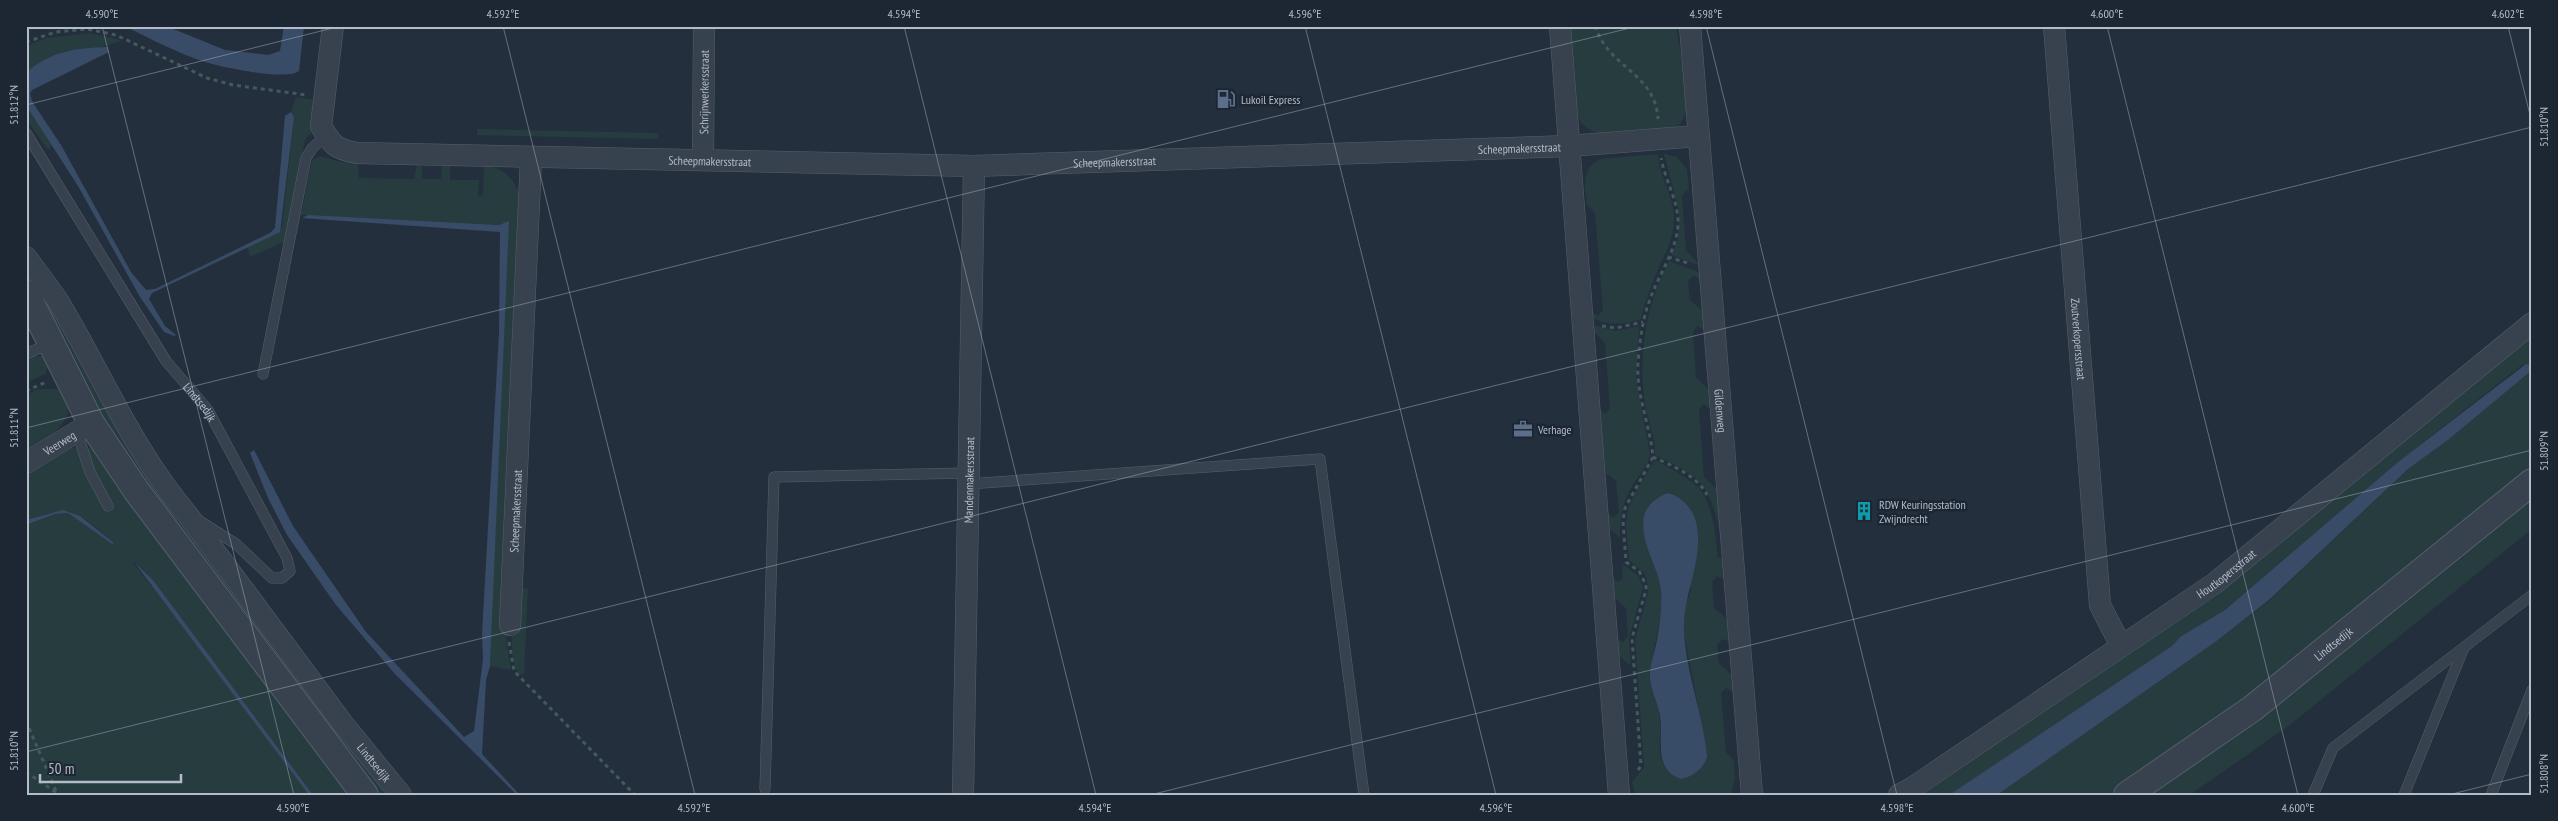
<svg xmlns="http://www.w3.org/2000/svg" width="2558" height="821" viewBox="0 0 2558 821" font-family="'PT Sans Narrow',sans-serif">
	<style>
		.green { fill: #263c3f; fill-rule: evenodd }
		.water { fill: #394c67 }
		.lines { fill: none; stroke-linecap: round; stroke-linejoin: round }
		.service-casing { stroke: #565f6c; stroke-width: 11 }
		.minor-casing { stroke: #565f6c; stroke-width: 22 }
		.tertiary-casing { stroke: #565f6c; stroke-width: 28 }
		.path { stroke: #44595c; stroke-width: 3; stroke-dasharray: 4 4; stroke-linecap: butt }
		.service { stroke: #38414e; stroke-width: 10 }
		.minor { stroke: #38414e; stroke-width: 21 }
		.tertiary { stroke: #38414e; stroke-width: 26 }
		.ticks { fill: none; stroke: #b4bcc9; stroke-width: 1; stroke-opacity: 0.45 }
		.labels { text-anchor: middle; dominant-baseline: central; stroke-width: 5; stroke-linejoin: round; paint-order: stroke }
		.street-label { font-size: 12px; fill: #b4bcc9; stroke: #1d2633 }
		.poi-label { font-size: 12px; fill: #b4bcc9; stroke: #1d2633; text-anchor: start }
		.neatline { fill: none; stroke: #b4bcc9; stroke-width: 2 }
		.ticks-label { font-size: 12px; text-anchor: middle; fill: #b4bcc9 }
	</style>
	<rect width="100%" height="100%" fill="#242f3e"/>
	<path class="green" d="M1566,26H1676L1690,104L1681,123L1671,131L1599,135C1593,131 1584,127 1580,121C1569,103 1568,49 1566,26Z
		M90,33L122,40C85,57 62,40 26,73L28,45L46,38Z
		M296,97L315,100L313,131L305,140L284,242L250,257L247,247L282,227L294,117L291,112Z
		M26,105L51,144L50,149H47L26,119Z
		M477,129L658,133V139L477,135Z
		M1658,154C1659,175 1672,193 1674,214C1675,235 1668,247 1660,265C1652,283 1645,302 1640,320C1620,325 1608,326 1590,317L1592,312L1598,316L1603,310L1595,213L1587,205C1585,188 1580,169 1600,159Z
		M1664,154L1677,157L1687,169L1689,191L1686,190L1682,196L1686,250L1701,266L1671,255L1678,240L1679,211Z
		M321,156L341,162L358,163L359,178L414,179L417,165L422,166V179H441L442,166H450V180H479L478,196L483,195L484,166C504,167 515,179 520,197L505,632L511,670L490,666L508,222L499,225L301,215L312,160Z
		M1669,261L1701,273L1700,280L1694,275L1688,281L1690,300L1704,312V330L1697,326L1693,332L1696,378L1709,390L1711,409L1703,404L1699,410L1704,477L1717,489L1722,539C1708,484 1707,480 1655,455C1656,439 1648,421 1645,406C1638,354 1645,307 1669,261Z
		M26,264L82,352L388,795H374L128,466L34,293L26,275Z
		M1590,324L1615,331L1639,326L1636,378L1650,454C1648,466 1639,475 1633,485C1622,501 1620,519 1620,538L1606,525L1607,512L1613,518L1619,512L1616,481L1602,470L1600,410L1606,414L1610,408L1605,343L1591,329Z
		M2532,337V468L2252,695L2110,795H1997L2218,640L2270,600L2408,469L2448,440L2531,371V368L2522,365L2398,462L2225,610L2180,637L2172,646L1949,795H1921L2465,391Z
		M35,356H46L50,363L45,374L26,383V359Z
		M38,389H62L69,411C59,434 46,439 26,452V395Z
		M78,447L95,448L356,795H313L153,580L135,562L134,564L197,644L309,795H26V525L55,514L68,513L112,544L114,543C79,513 73,504 26,520V472L59,450Z
		M1655,460C1669,468 1686,476 1698,487C1713,501 1716,539 1718,558H1724L1725,580L1717,576L1712,582L1714,608L1729,621L1730,642L1722,639L1717,645L1719,663L1733,676L1734,692L1726,688L1721,693L1726,752L1734,760L1735,779L1731,795H1635L1632,782L1644,767L1635,640L1648,593V585L1645,574L1629,560L1626,526L1628,508L1637,489ZM1668,493L1673,494L1691,590L1684,609V633L1700,716L1687,778L1681,779C1673,776 1666,768 1662,760C1657,748 1662,732 1660,719C1659,704 1649,688 1650,674C1653,646 1663,620 1661,591C1659,567 1640,543 1644,521C1646,508 1655,497 1668,493Z
		M2532,490V529L2291,724L2190,795H2139Z
		M1622,564L1638,575L1643,587L1629,639L1631,666L1617,654V638L1623,642L1628,636L1626,608L1612,596L1613,578L1618,582L1623,578Z
		M523,588L528,589L524,674H518C508,654 510,607 523,588Z"/>
	<path class="water" d="M125,26H166L225,50L268,55L280,51L284,26H304L299,71C287,81 221,67 205,62C178,53 150,39 125,26Z
		M107,47L109,52L32,90L30,94L33,103L61,145L131,272L146,290L155,289L270,233L275,228L285,116L291,112L294,117L280,232L152,293L149,299L165,326L176,335L174,336L164,332L140,297L78,186L27,107L26,73C50,51 76,48 107,47Z
		M308,215L499,225L509,221L490,666L486,680L482,754L518,793L517,795L395,674L336,605L287,535L268,498L250,453L254,450L293,526L366,632L464,737L474,731L483,659L482,634L499,333L500,232L302,218Z
		M2526,364L2529,365L2531,371L2448,440L2408,469L2270,599L2218,640L1997,795H1949L2172,646L2180,637L2225,610L2398,462Z
		M1668,493C1681,496 1693,509 1696,522C1705,560 1682,594 1684,631C1686,673 1703,714 1707,756C1705,768 1692,777 1681,779C1652,769 1664,737 1660,715C1657,702 1651,690 1650,678C1649,666 1655,652 1657,640C1660,624 1662,606 1661,590C1658,565 1639,542 1644,516C1646,506 1658,496 1668,493Z
		M63,510L80,516L114,543L112,544L68,513L55,514L26,525V520Z
		M134,562L153,580L313,795H309Z"/>
	<g class="lines">
		<g class="service-casing">
			<g id="service">
				<path id="s1" d="M26,133L166,361L208,410L287,558L290,571L282,578H272L236,544L198,520"/>
				<path d="M26,354L51,343"/>
				<path d="M263,374L306,158L313,147L327,136"/>
				<path d="M77,432L90,472L108,506"/>
				<path d="M968,484L1320,459L1364,795"/>
				<path d="M765,789L774,477L968,473"/>
				<path d="M2313,795L2333,748L2532,595"/>
				<path d="M2404,795L2463,650"/>
				<path d="M2491,795L2532,690"/>
			</g>
		</g>
		<g class="minor-casing">
			<g id="minor">
				<path id="s2" d="M333,26L321,126C332,145 335,149 357,153L974,166L1569,146L1698,136"/>
				<path d="M1560,26L1619,795"/>
				<path id="s3" d="M1690,26L1752,795"/>
				<path id="s4" d="M2054,26L2100,605L2121,646"/>
				<path id="s5" d="M703,160L704,26"/>
				<path id="s6" d="M26,257C37,272 48,286 58,301C101,372 132,449 187,514L344,725L401,795"/>
				<path id="s7" d="M26,463L91,423"/>
				<path id="s8" d="M510,625L531,158"/>
				<path id="s9" d="M963,795L974,166"/>
				<path id="s10" d="M1899,795L1912,788L2215,583L2532,323"/>
			</g>
		</g>
		<g class="tertiary-casing">
			<g id="tertiary">
				<path d="M26,293L91,423L136,490L365,795"/>
				<path id="s11" d="M2127,795L2253,708L2532,482"/>
			</g>
		</g>
		<path class="path" d="M1595,26C1609,69 1655,72 1658,119
			M26,42L56,32L87,29L116,35L207,78L233,85L307,95
			M1668,257L1691,264
			M1602,326L1616,328L1643,322
			M26,391L46,382
			M1653,457C1671,465 1698,476 1707,495
			M509,642L514,671L635,795
			M26,721L56,791
			M1638,770L1641,766L1632,638L1646,590V585L1639,571L1626,562L1623,521L1625,508L1653,457C1650,425 1636,395 1638,363C1640,338 1643,314 1653,292C1662,269 1679,245 1678,220C1677,198 1665,180 1661,158
			M26,772L60,795"/>
		<use href="#service" class="service"/>
		<use href="#minor" class="minor"/>
		<use href="#tertiary" class="tertiary"/>
	</g>
	<path class="ticks" d="M102,26L294,795M503,26L695,795M904,26L1096,795M1305,26L1496,795M1706,26L1897,795M2107,26L2298,795M2508,26L2532,123M26,105L341,26M26,428L1638,26M26,752L2532,127M1150,795L2532,450M2448,795L2532,774"/>
	<defs>
		<g id="fuel-bare" transform="scale(1.5)"><path d="M-5.5-6h7V0h2V4h1.3V-2.5L3-4.5l.8-.8L6-3V5H2.5V1h-1V6h-7ZM-4.2-4.7v3.2H.2V-4.7Z" fill="#5c6f8a" stroke="#1d2633" stroke-width="2.5" paint-order="stroke"/></g>
		<g id="office-bare" transform="scale(1.5)"><path d="M-6-3h4V-5.5h4V-3h4V5H-6ZM-1-4.5V-3h2v-1.5ZM-6 0V1H6V0Z" fill="#5c6f8a" stroke="#1d2633" stroke-width="2.5" paint-order="stroke"/></g>
		<g id="building-bare" transform="scale(1.5)"><path d="M-4-6H4V6H1V3H-1V6H-4ZM-2.5-4.3h1.7v1.8h-1.7ZM.8-4.3h1.7v1.8H.8ZM-2.5-1h1.7V.8h-1.7ZM.8-1h1.7V.8H.8Z" fill="#0f9aa8" stroke="#1d2633" stroke-width="2.5" paint-order="stroke"/></g>
	</defs>
	<g fill-rule="evenodd">
		<use href="#fuel-bare" x="1226" y="99"/>
		<use href="#office-bare" x="1523" y="429"/>
		<use href="#building-bare" x="1864" y="511"/>
	</g>
	<g class="labels">
		<g class="street-label">
			<text stroke="none"><textPath href="#s5" startOffset="68">Schrijnwerkersstraat</textPath></text>
			<text stroke="none"><textPath href="#s2" startOffset="1311">Scheepmakersstraat</textPath></text>
			<text stroke="none"><textPath href="#s2" startOffset="501">Scheepmakersstraat</textPath></text>
			<text stroke="none"><textPath href="#s2" startOffset="906">Scheepmakersstraat</textPath></text>
			<text stroke="none"><textPath href="#s4" startOffset="314">Zoutverkopersstraat</textPath></text>
			<text stroke="none"><textPath href="#s1" startOffset="321">Lindtsedijk</textPath></text>
			<text stroke="none"><textPath href="#s3" startOffset="386">Gildenweg</textPath></text>
			<text stroke="none"><textPath href="#s7" startOffset="39">Veerweg</textPath></text>
			<text stroke="none"><textPath href="#s9" startOffset="315">Mandenmakersstraat</textPath></text>
			<text stroke="none"><textPath href="#s8" startOffset="114">Scheepmakersstraat</textPath></text>
			<text stroke="none"><textPath href="#s10" startOffset="395">Houtkopersstraat</textPath></text>
			<text stroke="none"><textPath href="#s11" startOffset="256">Lindtsedijk</textPath></text>
			<text stroke="none"><textPath href="#s6" startOffset="615">Lindtsedijk</textPath></text>
		</g>
		<g class="poi-label">
			<text x="1241" y="99">Lukoil Express</text>
			<text x="1538" y="429">Verhage</text>
			<text x="1879" y="504">RDW Keuringsstation<tspan x="1879" dy="14">Zwijndrecht</tspan></text>
		</g>
	</g>
	<rect width="2558" height="821" fill="none" stroke="#1d2633" stroke-width="55"/>
	<path d="M40 774v8h141v-8" fill="none" stroke="#b4bcc9" stroke-width="2.5"/>
	<text x="48" y="774" font-size="15" fill="#b4bcc9" stroke="#1d2633" stroke-width="4" paint-order="stroke">50 m</text>
	<rect x="28" y="28" width="2502" height="766" class="neatline"/>
	<g class="ticks-label">
		<text x="102" y="18">4.590°E</text>
		<text x="503" y="18">4.592°E</text>
		<text x="904" y="18">4.594°E</text>
		<text x="1305" y="18">4.596°E</text>
		<text x="1706" y="18">4.598°E</text>
		<text x="2107" y="18">4.600°E</text>
		<text x="2508" y="18">4.602°E</text>
		<text transform="translate(14 105) rotate(-90)" y="4">51.812°N</text>
		<text transform="translate(2544 127) rotate(-90)" y="4">51.810°N</text>
		<text transform="translate(14 428) rotate(-90)" y="4">51.811°N</text>
		<text transform="translate(2544 451) rotate(-90)" y="4">51.809°N</text>
		<text transform="translate(14 751) rotate(-90)" y="4">51.810°N</text>
		<text transform="translate(2544 774) rotate(-90)" y="4">51.808°N</text>
		<text x="293" y="812">4.590°E</text>
		<text x="694" y="812">4.592°E</text>
		<text x="1095" y="812">4.594°E</text>
		<text x="1496" y="812">4.596°E</text>
		<text x="1897" y="812">4.598°E</text>
		<text x="2298" y="812">4.600°E</text>
	</g>
</svg>
